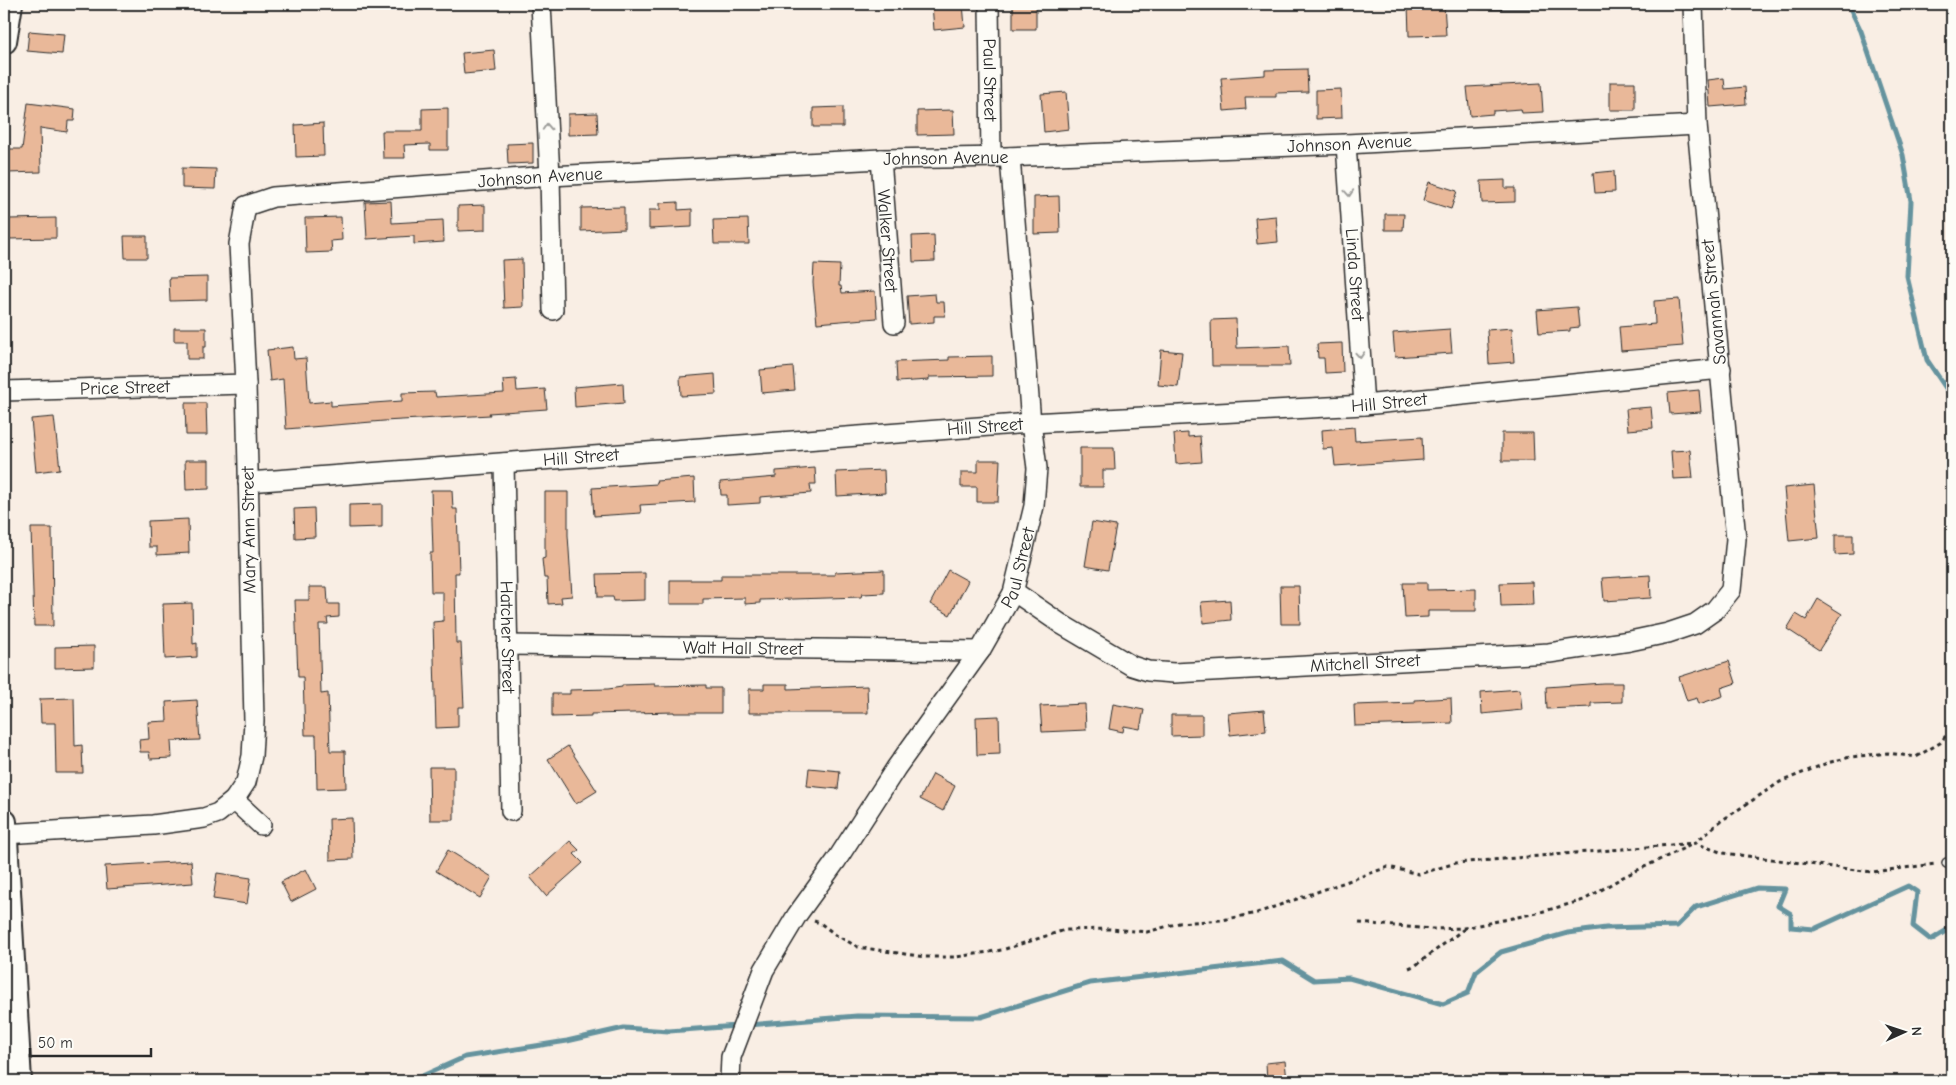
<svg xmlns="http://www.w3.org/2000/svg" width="1956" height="1085" viewBox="0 0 1956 1085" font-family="'Comic Neue',sans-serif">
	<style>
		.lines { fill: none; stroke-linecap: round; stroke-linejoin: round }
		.stream { stroke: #65939e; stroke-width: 5 }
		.building { fill: #e9b899; stroke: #2b2b2b }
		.service-casing { stroke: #2b2b2b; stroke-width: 12 }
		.minor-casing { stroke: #2b2b2b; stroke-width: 22 }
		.tertiary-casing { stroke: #2b2b2b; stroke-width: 28 }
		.path { stroke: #2b2b2b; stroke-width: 3; stroke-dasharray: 4 4; stroke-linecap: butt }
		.service { stroke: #fdfcf7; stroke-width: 9 }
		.minor { stroke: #fdfcf7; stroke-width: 19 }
		.tertiary { stroke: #fdfcf7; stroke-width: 24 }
		.oneway { stroke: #9e9e9b }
		.labels { text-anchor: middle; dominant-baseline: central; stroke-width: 4; stroke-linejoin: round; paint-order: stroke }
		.street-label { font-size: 18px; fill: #2b2b2b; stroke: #fdfcf7 }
	</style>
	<rect width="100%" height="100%" fill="#f9eee4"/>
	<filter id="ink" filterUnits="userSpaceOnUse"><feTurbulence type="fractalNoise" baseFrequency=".02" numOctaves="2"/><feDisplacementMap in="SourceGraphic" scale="10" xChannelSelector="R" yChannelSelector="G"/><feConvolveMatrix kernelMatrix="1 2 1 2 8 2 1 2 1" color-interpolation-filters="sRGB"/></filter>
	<g filter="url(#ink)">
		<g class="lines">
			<path class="stream" d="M1848,4L1861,31L1903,155L1911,201L1907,276L1927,360L1952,397
				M748,1025L857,1016L981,1017L1090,983L1283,961L1314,980L1349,978L1443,1004L1468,993L1476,972L1501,952L1568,933L1606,928L1677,926L1696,907L1757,888L1785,889L1778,906L1791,914V927L1814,929L1908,886L1917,892L1913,926L1931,940L1952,927
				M411,1081L465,1057L567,1041L624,1028L669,1031L737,1026"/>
		</g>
		<path class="building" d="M932,4H963L965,27L934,30Z
			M1013,4H1036V29H1013Z
			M1408,4H1444L1446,35L1409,36Z
			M29,31L64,34L62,54L27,51Z
			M494,50L496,71L464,74L462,53Z
			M1307,69L1308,92L1276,93V97H1245L1246,109L1224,111L1221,78L1265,75V70Z
			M1724,78L1725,89L1745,87L1746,104L1710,107L1708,80Z
			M1610,82H1635V110H1610Z
			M1541,83L1543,112L1522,113L1521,109L1493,111V114L1470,116L1467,87Z
			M1341,89L1342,118L1316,119V90Z
			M1066,92L1069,129L1044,132L1041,94Z
			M28,103L75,109L74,121H68L67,132L40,128L41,172L7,173L6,149H22Z
			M843,107V127H813V108Z
			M448,108V150H430V144L404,145L405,158H383L382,131H422V109Z
			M953,110L954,134L917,135V111Z
			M597,113L598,134L568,135V114Z
			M323,123L324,156L296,157L295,125Z
			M533,143V163L508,164L507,144Z
			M182,168L216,169L215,189L182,188Z
			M1614,171L1615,192L1595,193L1593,173Z
			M1505,180V188H1515V202L1482,203L1481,181Z
			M1429,182L1457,191L1451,209L1423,200Z
			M1059,196L1060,233L1034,234V197Z
			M391,201L392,223L443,220L444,242L414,244V236L367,239L365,202Z
			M678,202V210L692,209V227L649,229V210H660V203Z
			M485,205V230L458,231V206Z
			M624,207V229L581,231V208Z
			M1385,214H1404L1403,230H1385Z
			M1276,216L1278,242L1257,244L1255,218Z
			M341,217L342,240L331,241L332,252L306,253L305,218Z
			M56,218V238L9,239V219Z
			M748,219L749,244H714L713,220Z
			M934,235L935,261L913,262L912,236Z
			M124,236H147V258H125Z
			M522,259L523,307L504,308L502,260Z
			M814,264L840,265L839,286H841L842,293L875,291L877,318L817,323L813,283Z
			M207,277V300L170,301L169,278Z
			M935,294L936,302H944L945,316H934V322L909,324L907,296Z
			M1679,299L1683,346L1621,351L1619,327L1655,324L1654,301Z
			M1577,307L1579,327L1570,328V331L1539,333L1537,310Z
			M1236,319L1237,348L1289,346L1290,366H1212L1211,320Z
			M174,328H206V347H203V359H187V341H174Z
			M1512,328L1514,362L1489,364L1487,330Z
			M1450,329L1452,353L1395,357L1393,333Z
			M1342,343L1343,372L1325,373L1324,358H1318L1317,344Z
			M293,347L294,359L306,358L309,403L331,401V406L402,401V393L435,392L436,397L504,393L503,380L516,379L517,391L545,389L547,409L489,413L490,415L384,421L286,429L283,379L270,381L267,350Z
			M1161,350L1182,352L1178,387L1158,385Z
			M992,356V376L929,377V380L897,382L896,362L949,360V357Z
			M793,367L795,390L762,393L760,370Z
			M715,374L716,394L681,396L680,377Z
			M623,383L624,403L575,407L574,387Z
			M1699,390L1701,412L1670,414L1668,393Z
			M185,403H206L207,435H186Z
			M1651,407L1653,428L1628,430L1626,409Z
			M54,417L60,469L36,472L31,419Z
			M1354,427L1355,441L1422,437L1423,460L1335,466L1333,448L1323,449L1322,430Z
			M1188,433V437L1200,436L1202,462L1176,464L1174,434Z
			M1502,433H1533L1534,461H1502Z
			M1080,448H1114L1115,470H1103V487H1080Z
			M1690,450L1693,478L1673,479L1671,451Z
			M185,460H209V489L186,490Z
			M978,460H1000L998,502H977V487H961V472H978Z
			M815,468L816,484H810L811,493L760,497V503L727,505V495H721L720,482L776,477V471Z
			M884,470L885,493L837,496L836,472Z
			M694,478L695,502L640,505L641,513L594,516L592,488L657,484L656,481Z
			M1814,485L1819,538L1789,541L1784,488Z
			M431,490H452L453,509H457L459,573H455L456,643H461L464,707H458V727L436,728L433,622L443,621V592H431L430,553H433Z
			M545,492H568V535L572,596L561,597L562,603L548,604L547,578H544L542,559L545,558Z
			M382,504V527L349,528V505Z
			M314,508L315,537L295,538L294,509Z
			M188,519L189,553L157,555V547H149L148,521Z
			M1092,522L1116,526L1108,570L1085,566Z
			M31,528H52L53,626H34Z
			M1835,535H1853V554L1835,555Z
			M884,570V593L862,594L861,597L760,600V603L745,604V598L703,599V604H670V580H721V575H835V572Z
			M948,570L968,581L950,615L930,604Z
			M645,573V600L614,601L613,597H598L597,574Z
			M1650,575L1651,598L1604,601L1602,578Z
			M1532,582L1533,605L1501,606L1500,583Z
			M1403,583H1427V590L1476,589V611H1428V617L1405,618Z
			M1280,586H1299L1300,624H1281Z
			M309,587H327L328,604H339V617L327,618L328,624H319L321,694L328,693L330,751H345L346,788L317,789L316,735H305L303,677H298L295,600H309Z
			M1818,599L1842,614L1819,650L1787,629L1796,614L1806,620Z
			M1230,600L1231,620L1203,623L1201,602Z
			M192,603L193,644L197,643V657L165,659L163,604Z
			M94,646V667L55,668V647Z
			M1729,661L1736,683L1721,688L1723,696L1699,704L1697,698L1687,701L1679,677Z
			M1603,683H1622V702L1591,703V707L1547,709L1546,687Z
			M655,684V686L706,685V688H721V713H674V712L591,714V716L552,717V694H570V690L608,689L622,687V685Z
			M764,684H788V689L867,686L868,713H749V689H764Z
			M1520,689L1522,710L1482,714L1481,692Z
			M74,698L75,746L82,745L83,773H56L55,723H41L40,699Z
			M1451,698L1452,723L1355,726L1354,705L1415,703V700Z
			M197,700L200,740L171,741L172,758L150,759L149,752H140L139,740L149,739L148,722L167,721L166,702Z
			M1085,704L1086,730L1042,732L1040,706Z
			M1113,704L1144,710L1140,729L1124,726L1123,732L1109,729Z
			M1264,710L1266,731L1230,735L1228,713Z
			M1171,715H1202V735L1171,736Z
			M999,716L1000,754L977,755L976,717Z
			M568,746L597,791L576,804L548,759Z
			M429,767H454V820H430Z
			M809,768L840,771L838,789L807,786Z
			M933,774L955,786L943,811L920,799Z
			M352,818L353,859L330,860L329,819Z
			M570,841L579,850L574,854L583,863L546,896L530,877Z
			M448,850L492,877L480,898L436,871Z
			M191,861L193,883L107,889L105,866Z
			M306,869L316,889L291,902L281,882Z
			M217,873L251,878L247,904L213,899Z
			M1285,1061L1287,1081H1267L1266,1063Z"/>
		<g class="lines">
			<g class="service-casing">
				<path id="service" d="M1481,4H1531
					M1947,863H1952"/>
			</g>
			<g class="minor-casing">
				<g id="minor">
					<path d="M541,4L550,176L553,310"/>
					<path id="s1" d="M989,4L991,157"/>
					<path id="s2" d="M1346,144L1364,405"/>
					<path id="s3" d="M881,159L894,323"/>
					<path id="s4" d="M4,391L246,384"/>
					<path id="s5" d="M504,463L511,811"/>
					<path id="s6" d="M248,482L1031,423L1364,405L1721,369"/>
					<path id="s7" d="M1013,593L1019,595L1061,624L1132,666L1148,671L1174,673L1549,653L1630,641L1668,633L1695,624L1715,610L1731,590L1736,539L1697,125L1693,4"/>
					<path id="s8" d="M507,645L980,651"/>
					<path d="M234,800L261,825"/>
					<path id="s9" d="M4,834L153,825L204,818L218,813L234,800L246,782L252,756L254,721L246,384L239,244L246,206L273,197L550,176L881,159L1005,157L1346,144L1697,125"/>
					<path id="s10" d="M730,1081L731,1057L764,970L797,915L836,861L896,768L980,651L1013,593L1034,506L1037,468L1031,423L1010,157"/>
				</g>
			</g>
			<g class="tertiary-casing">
				<path id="tertiary" d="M4,41L10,4
					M4,822L19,1081"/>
			</g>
			<path class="path" d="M814,921L820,923L836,935L858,947L925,957H956L1002,950L1065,930L1110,929L1147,932L1179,923L1222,920L1257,913L1388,867L1419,874L1456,863L1695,843L1723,853L1872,872L1936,864
				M1359,923L1432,929L1464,928L1537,913L1584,900L1623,877L1695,843L1718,823L1780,782L1827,763L1850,757L1888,753L1916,757L1940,743L1952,728
				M1409,968L1416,965L1464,929"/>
			<use href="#service" class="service"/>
			<use href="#minor" class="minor"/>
			<use href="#tertiary" class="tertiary"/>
		</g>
		<defs><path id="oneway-chevron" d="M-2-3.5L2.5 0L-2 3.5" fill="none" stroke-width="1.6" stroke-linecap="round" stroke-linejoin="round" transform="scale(1.25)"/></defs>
		<g class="oneway">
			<use href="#oneway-chevron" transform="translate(547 127) rotate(-93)"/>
			<use href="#oneway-chevron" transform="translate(1349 193) rotate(86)"/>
			<use href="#oneway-chevron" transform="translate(1360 355) rotate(86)"/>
		</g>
	</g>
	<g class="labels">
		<g class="street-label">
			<text stroke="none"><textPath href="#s1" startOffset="76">Paul Street</textPath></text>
			<text stroke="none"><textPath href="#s9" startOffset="1942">Johnson Avenue</textPath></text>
			<text stroke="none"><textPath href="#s9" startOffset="1538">Johnson Avenue</textPath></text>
			<text stroke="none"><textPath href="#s9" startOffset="1132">Johnson Avenue</textPath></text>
			<text stroke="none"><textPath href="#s3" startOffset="82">Walker Street</textPath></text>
			<text stroke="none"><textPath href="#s2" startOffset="131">Linda Street</textPath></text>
			<text transform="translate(1714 302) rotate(-96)">Savannah Street</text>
			<text stroke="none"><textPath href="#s4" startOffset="121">Price Street</textPath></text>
			<text stroke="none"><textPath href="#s6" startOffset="1144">Hill Street</textPath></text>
			<text stroke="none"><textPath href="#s6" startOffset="739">Hill Street</textPath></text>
			<text stroke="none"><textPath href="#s6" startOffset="334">Hill Street</textPath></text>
			<text transform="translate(249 530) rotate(-91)">Mary Ann Street</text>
			<text stroke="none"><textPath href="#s10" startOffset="595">Paul Street</textPath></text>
			<text stroke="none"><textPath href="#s5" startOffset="174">Hatcher Street</textPath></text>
			<text stroke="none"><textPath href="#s8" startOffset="236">Walt Hall Street</textPath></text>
			<text stroke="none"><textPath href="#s7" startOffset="374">Mitchell Street</textPath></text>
		</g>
	</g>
	<rect width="1956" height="1085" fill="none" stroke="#fdfcf7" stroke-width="20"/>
	<rect x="10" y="10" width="1936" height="1065" fill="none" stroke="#2b2b2b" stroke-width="2" filter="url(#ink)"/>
	<g transform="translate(1904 1032) rotate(87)" stroke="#fdfcf7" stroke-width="4" paint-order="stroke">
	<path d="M0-4L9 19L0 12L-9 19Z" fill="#2b2b2b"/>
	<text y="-8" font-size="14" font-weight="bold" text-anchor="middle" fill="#2b2b2b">N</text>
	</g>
	<path d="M30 1048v8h121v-8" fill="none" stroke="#2b2b2b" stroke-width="2.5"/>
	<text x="38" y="1048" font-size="15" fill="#2b2b2b" stroke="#fdfcf7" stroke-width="4" paint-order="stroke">50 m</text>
</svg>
